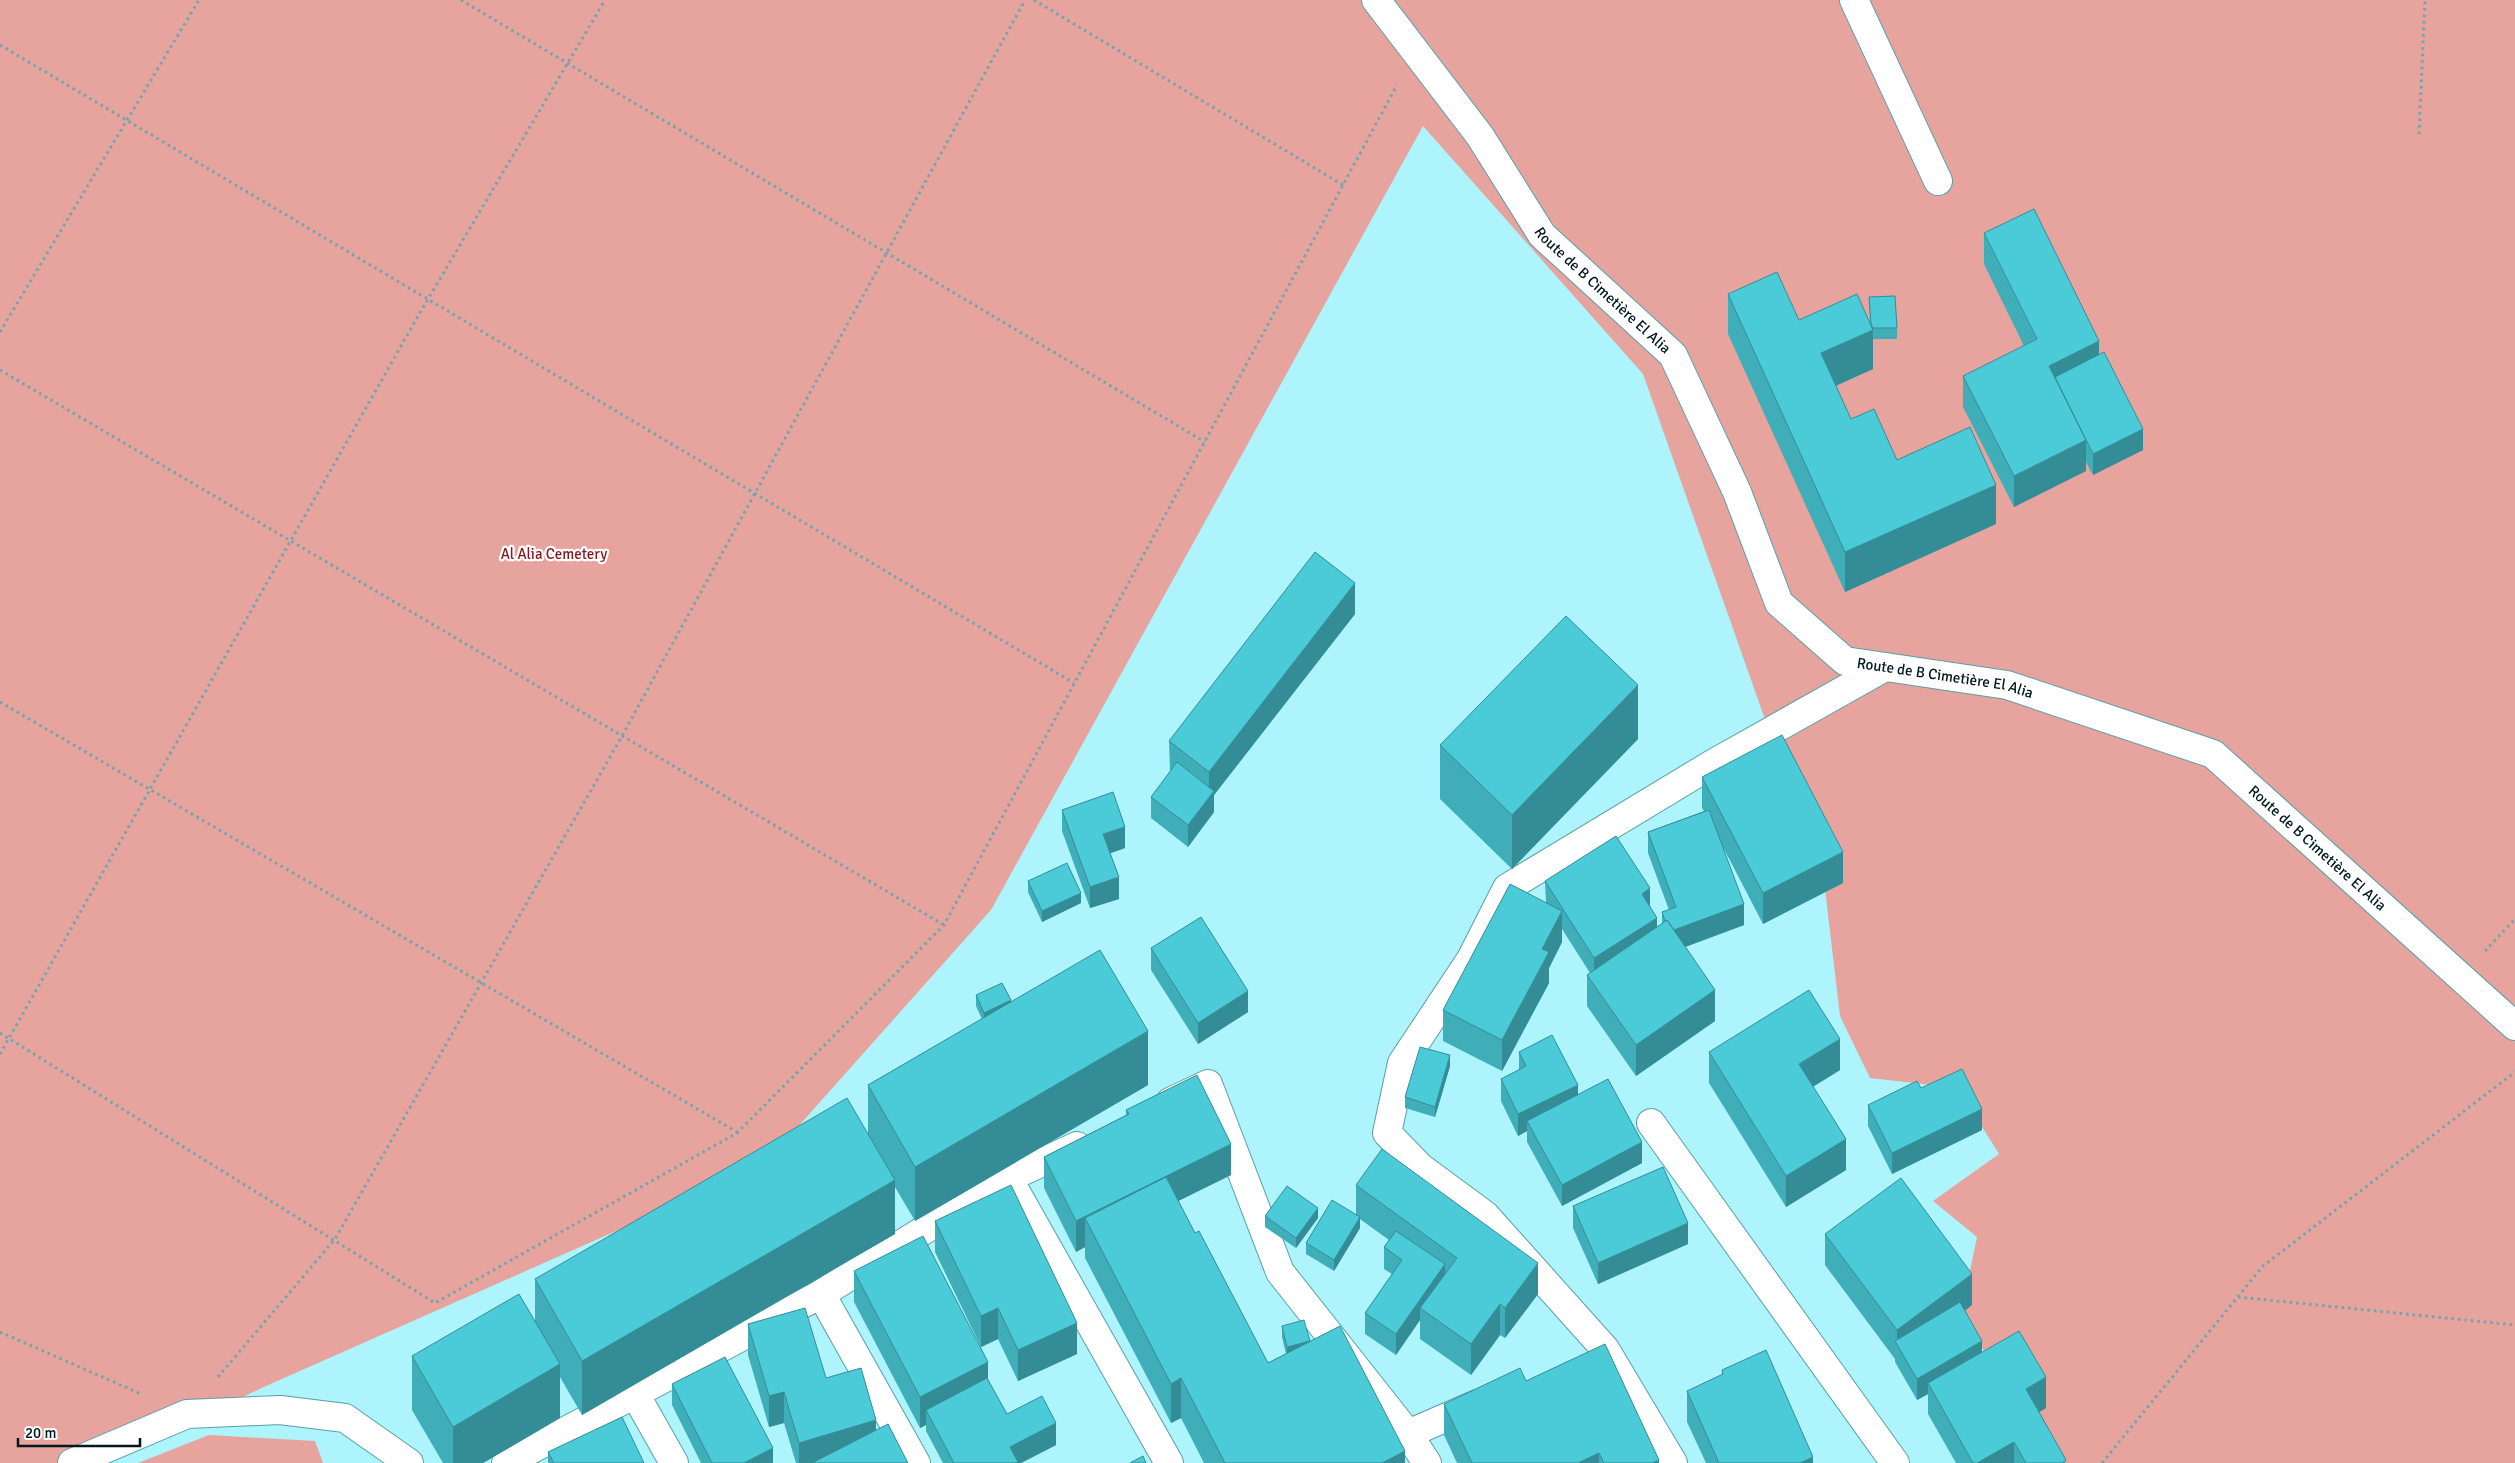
<svg xmlns="http://www.w3.org/2000/svg" width="2515" height="1463" viewBox="0 0 2515 1463" font-family="Signika,sans-serif">
	<style>
		.green { fill: #e7a49e }
		.lines { fill: none; stroke-linecap: round; stroke-linejoin: round }
		.minor-casing { stroke: #5a9fa7; stroke-width: 30 }
		.path { stroke: #6fa6ac; stroke-width: 3; stroke-dasharray: 2.5 4; stroke-linecap: butt }
		.minor { stroke: #fff; stroke-width: 28 }
		.wall { fill: #40aeb9 }
		.shaded-wall { fill: #348d96 }
		.building { fill: #4bcad7; stroke: #348d96 }
		.labels { text-anchor: middle; dominant-baseline: central; stroke-width: 4.5; stroke-linejoin: round; paint-order: stroke }
		.street-label { font-size: 15px; fill: #00191c; stroke: #fff }
		.park-label { font-size: 15px; fill: #83191d; stroke: #fff }
	</style>
	<rect width="100%" height="100%" fill="#adf4fc"/>
	<path class="green" d="M0,0H2515V1463H2042L1962,1309L1977,1237L1933,1201L1999,1154L1958,1088L1870,1078L1840,1016L1825,889L1643,374L1423,126L991,910L763,1166L266,1386L104,1463H0Z
		M209,1435L315,1441L323,1463H138Z"/>
	<g class="lines">
		<g class="minor-casing">
			<g id="minor">
				<path id="s1" d="M1376,0L1480,136L1542,235L1673,355L1737,492L1779,603L1845,661L2007,685L2213,754L2515,1026"/>
				<path d="M1854,0L1938,181"/>
				<path d="M1170,1102L1208,1084L1280,1272L1408,1434L1427,1463"/>
				<path d="M1651,1123L1895,1463"/>
				<path d="M1008,1178L1169,1463"/>
				<path d="M821,1294L916,1463"/>
				<path d="M635,1394L674,1463"/>
				<path d="M1408,1434L1477,1404"/>
				<path d="M72,1463L187,1414L280,1410L345,1418L409,1463"/>
				<path d="M506,1463L821,1294L1008,1178L1077,1146"/>
				<path d="M1673,1463L1605,1349L1485,1215L1420,1167L1387,1133L1402,1063L1471,959L1507,888L1714,763L1885,667"/>
			</g>
		</g>
		<path class="path" d="M461,0L1205,442
			M1034,0L1343,185
			M0,45L1074,683
			M2419,134L2425,0
			M0,332L199,0
			M0,370L944,925
			M0,702L737,1132
			M2485,951L2515,919
			M0,1033L435,1303L737,1133L944,925L1397,85
			M0,1054L418,316L605,0
			M2238,1297L2515,1325
			M0,1332L141,1394
			M218,1377L335,1239L622,736L1025,0
			M2102,1463L2263,1266L2515,1072"/>
		<use href="#minor" class="minor"/>
	</g>
	<path class="wall" d="M1984,233L2099,355L2143,450L2093,475L2086,462V471L2014,507L1963,407V376L2024,346L1984,264Z
		M1728,294L1799,320L1870,323L1869,297L1897,328V339H1873V369L1836,386L1851,419L1897,460L1996,524L1845,592L1728,334Z
		M1355,614L1214,795V812L1188,847L1151,818V797L1170,772L1169,741Z
		M1638,739L1512,869L1440,799V745Z
		M1702,777L1843,883L1763,924L1723,847L1744,925L1685,947L1715,1021L1636,1076L1587,1006V975L1590,973L1562,929V942L1549,968V983L1502,1071L1443,1041V1010L1546,903L1545,881L1650,906L1657,927L1662,924V912L1669,910L1648,853V832L1704,811L1702,808Z
		M1062,810L1125,848L1110,853L1119,899L1090,908L1062,831Z
		M1028,881L1081,903L1042,922L1028,892Z
		M1151,948L1248,1012L1198,1044L1151,970Z
		M976,995L1011,1002L1148,1085L915,1221L895,1187V1234L582,1415L560,1377V1418L483,1463H443L412,1410V1356L535,1321V1279L868,1133V1085L982,1019L976,1006Z
		M1519,1052L1578,1095L1642,1163L1562,1206L1527,1142V1131L1518,1136L1501,1101V1079L1519,1070Z
		M1709,1052L1840,1070L1813,1087L1846,1170L1786,1207L1709,1083Z
		M1450,1066L1435,1117L1405,1108V1097Z
		M1921,1088L1982,1130L1892,1174L1868,1126V1105Z
		M1126,1110L1231,1175L1178,1201L1195,1233L1268,1363L1286,1354L1282,1337V1326L1310,1342L1405,1463H1204L1181,1418L1171,1423L1085,1258V1247L1076,1252L1044,1188V1157L1126,1115Z
		M1356,1185L1538,1294L1505,1338L1500,1335L1471,1375L1420,1339V1320L1396,1355L1365,1334V1313L1392,1274L1384,1269V1247L1389,1240L1360,1219V1228L1334,1271L1306,1254V1243L1356,1214Z
		M1573,1206L1688,1244L1598,1284L1573,1228Z
		M1265,1216L1318,1218L1296,1248L1265,1227Z
		M935,1221L1077,1354L1018,1381L998,1339L981,1347L935,1252Z
		M1825,1234L1972,1305L1965,1311L1982,1352L2046,1408L2039,1412L2066,1463H1956L1928,1414V1394L1917,1400L1895,1362V1359L1825,1265Z
		M854,1271L988,1380L1007,1414L1056,1445L1021,1463H943L926,1431V1425L920,1428L854,1302Z
		M748,1324L826,1378L908,1463H796L784,1423L769,1427L748,1355Z
		M1722,1370L1813,1463H1706L1687,1422V1391L1722,1375Z
		M1526,1381L1659,1463H1457L1444,1435V1404Z
		M672,1384L773,1463H701L672,1405Z
		M548,1452L644,1463H548Z"/>
	<path class="shaded-wall" d="M1873,330V369L1821,392V353Z
		M2099,341V372L2061,391L2049,366Z
		M2143,429V450L2093,475V454Z
		M2086,440V471L2014,507V476Z
		M1996,485V524L1845,592V552Z
		M1355,583V614L1214,795V812L1188,847V825L1209,798V772Z
		M1638,685V739L1512,869V815Z
		M1125,827V848L1103,856V834Z
		M1843,852V883L1763,924V893Z
		M1119,877V899L1090,908V887Z
		M1650,888V910L1642,894Z
		M1081,893V903L1042,922V911Z
		M1744,904V925L1669,953V932Z
		M1562,911V942L1549,968V983L1502,1071V1040L1542,949Z
		M1657,918V939L1594,979V958Z
		M1715,990V1021L1636,1076V1045Z
		M1248,991V1012L1198,1044V1023Z
		M1011,1000V1011L984,1023V1013Z
		M1148,1031V1085L915,1221V1167Z
		M1840,1039V1070L1799,1095V1064Z
		M1450,1055V1066L1435,1117V1107Z
		M1578,1085V1106L1527,1121V1131L1518,1136V1114Z
		M1982,1109V1130L1892,1174V1153Z
		M1846,1139V1170L1786,1207V1176Z
		M1642,1142V1163L1562,1206V1185Z
		M1231,1144V1175L1097,1241L1085,1218V1247L1076,1252V1221Z
		M895,1180V1234L582,1415V1361Z
		M1318,1208V1218L1296,1248V1238Z
		M1360,1217V1228L1334,1271V1260Z
		M1688,1223V1244L1598,1284V1263Z
		M1538,1263V1294L1505,1338V1308Z
		M1445,1264V1285L1420,1308V1320L1396,1355V1334Z
		M1972,1274V1305L1904,1356L1897,1344V1330Z
		M1500,1304V1335L1471,1375V1344Z
		M998,1308V1339L981,1347V1316Z
		M1077,1323V1354L1018,1381V1350Z
		M1310,1341L1287,1358V1347Z
		M1982,1341V1362L1928,1383V1394L1917,1400V1379Z
		M988,1362V1393L926,1410V1425L920,1428V1397Z
		M560,1364V1418L483,1463H453V1427Z
		M2046,1377V1408L2026,1420V1389Z
		M1181,1378V1418L1171,1423V1384Z
		M784,1392V1423L769,1427V1396Z
		M876,1420V1451L836,1463H799V1443Z
		M1056,1423V1445L1021,1463H1010V1447Z
		M2014,1442V1463H1977Z
		M773,1448V1463H744Z
		M1405,1451V1463H1382Z
		M1599,1453V1463H1578Z
		M1813,1457V1463H1800Z
		M1659,1460V1463H1652Z"/>
	<path class="building" d="M2034,209L2099,341L2049,366L2086,440L2014,476L1963,376L2037,339L1984,233Z
		M1777,272L1799,320L1857,294L1873,330L1821,353L1851,419L1874,409L1897,460L1970,427L1996,485L1845,552L1728,294Z
		M1895,296L1897,328H1873L1871,324L1869,297Z
		M2104,352L2143,429L2093,454L2055,377Z
		M1315,552L1355,583L1209,772L1169,741Z
		M1566,616L1638,685L1512,815L1440,745Z
		M1782,735L1843,852L1763,893L1702,777Z
		M1177,762L1214,791L1188,825L1151,797Z
		M1113,792L1125,827L1103,834L1119,877L1090,887L1062,810Z
		M1709,810L1744,904L1674,930L1667,920L1665,921L1662,912L1676,907L1648,832Z
		M1616,836L1650,888L1642,894L1657,918L1594,958L1545,881Z
		M1067,863L1081,893L1042,911L1028,881Z
		M1510,884L1562,911L1542,949L1549,952L1502,1040L1443,1010Z
		M1201,917L1248,991L1198,1023L1151,948Z
		M1667,920L1715,990L1636,1045L1587,975Z
		M1100,950L1148,1031L915,1167L868,1085Z
		M1002,983L1011,1000L984,1013L976,995Z
		M1809,990L1840,1039L1799,1064L1846,1139L1786,1176L1709,1052Z
		M1552,1035L1578,1085L1518,1114L1501,1079L1526,1066L1519,1052Z
		M1420,1047L1450,1055L1435,1107L1405,1097Z
		M1962,1069L1982,1109L1892,1153L1868,1105L1917,1081L1921,1088Z
		M1197,1075L1231,1144L1076,1221L1044,1157L1129,1114L1126,1110Z
		M1608,1079L1642,1142L1562,1185L1527,1121Z
		M847,1098L895,1180L582,1361L535,1279Z
		M1382,1149L1538,1263L1505,1308L1500,1304L1471,1344L1420,1308L1457,1258L1356,1185Z
		M1663,1167L1688,1223L1598,1263L1573,1206Z
		M1166,1177L1195,1233L1199,1231L1268,1363L1340,1326L1405,1451L1382,1463H1225L1181,1378L1171,1384L1085,1218Z
		M1901,1178L1972,1274L1897,1330L1825,1234Z
		M1011,1185L1077,1323L1018,1350L998,1308L981,1316L935,1221Z
		M1287,1186L1318,1208L1296,1238L1265,1216Z
		M1332,1200L1360,1217L1334,1260L1306,1243Z
		M1396,1231L1445,1264L1396,1334L1365,1313L1402,1260L1384,1247Z
		M923,1236L988,1362L920,1397L854,1271Z
		M519,1294L560,1364L453,1427L412,1356Z
		M1960,1302L1982,1341L1917,1379L1895,1341Z
		M805,1308L826,1378L861,1368L876,1420L799,1443L784,1392L769,1396L748,1324Z
		M1304,1320L1310,1341L1287,1347L1282,1326Z
		M2019,1331L2046,1377L2026,1389L2066,1460L2062,1463H2026L2014,1442L1977,1463H1973L1928,1383Z
		M1605,1344L1659,1460L1652,1463H1604L1599,1453L1578,1463H1472L1444,1404L1520,1368L1526,1381Z
		M1766,1350L1813,1457L1800,1463H1719L1687,1391L1723,1374L1722,1370Z
		M725,1357L773,1448L744,1463H712L672,1384Z
		M987,1378L1007,1414L1042,1396L1056,1423L1010,1447L1018,1462L1015,1463H954L926,1410Z
		M622,1417L644,1463H554L548,1452Z
		M888,1424L908,1463H812Z
		M1143,1456L1146,1463H1130Z"/>
	<g class="labels">
		<g class="street-label">
			<text stroke="none"><textPath href="#s1" startOffset="370">Route de B Cimetière El Alia</textPath></text>
			<text stroke="none"><textPath href="#s1" startOffset="925">Route de B Cimetière El Alia</textPath></text>
			<text stroke="none"><textPath href="#s1" startOffset="1345">Route de B Cimetière El Alia</textPath></text>
		</g>
		<g class="park-label">
			<text x="554" y="554">Al Alia Cemetery</text>
		</g>
	</g>
	<path d="M18 1438v8h122v-8" fill="none" stroke="#00191c" stroke-width="2.5"/>
	<text x="25" y="1438" font-size="15" fill="#00191c" stroke="#ffffff" stroke-width="4" paint-order="stroke">20 m</text>
</svg>
